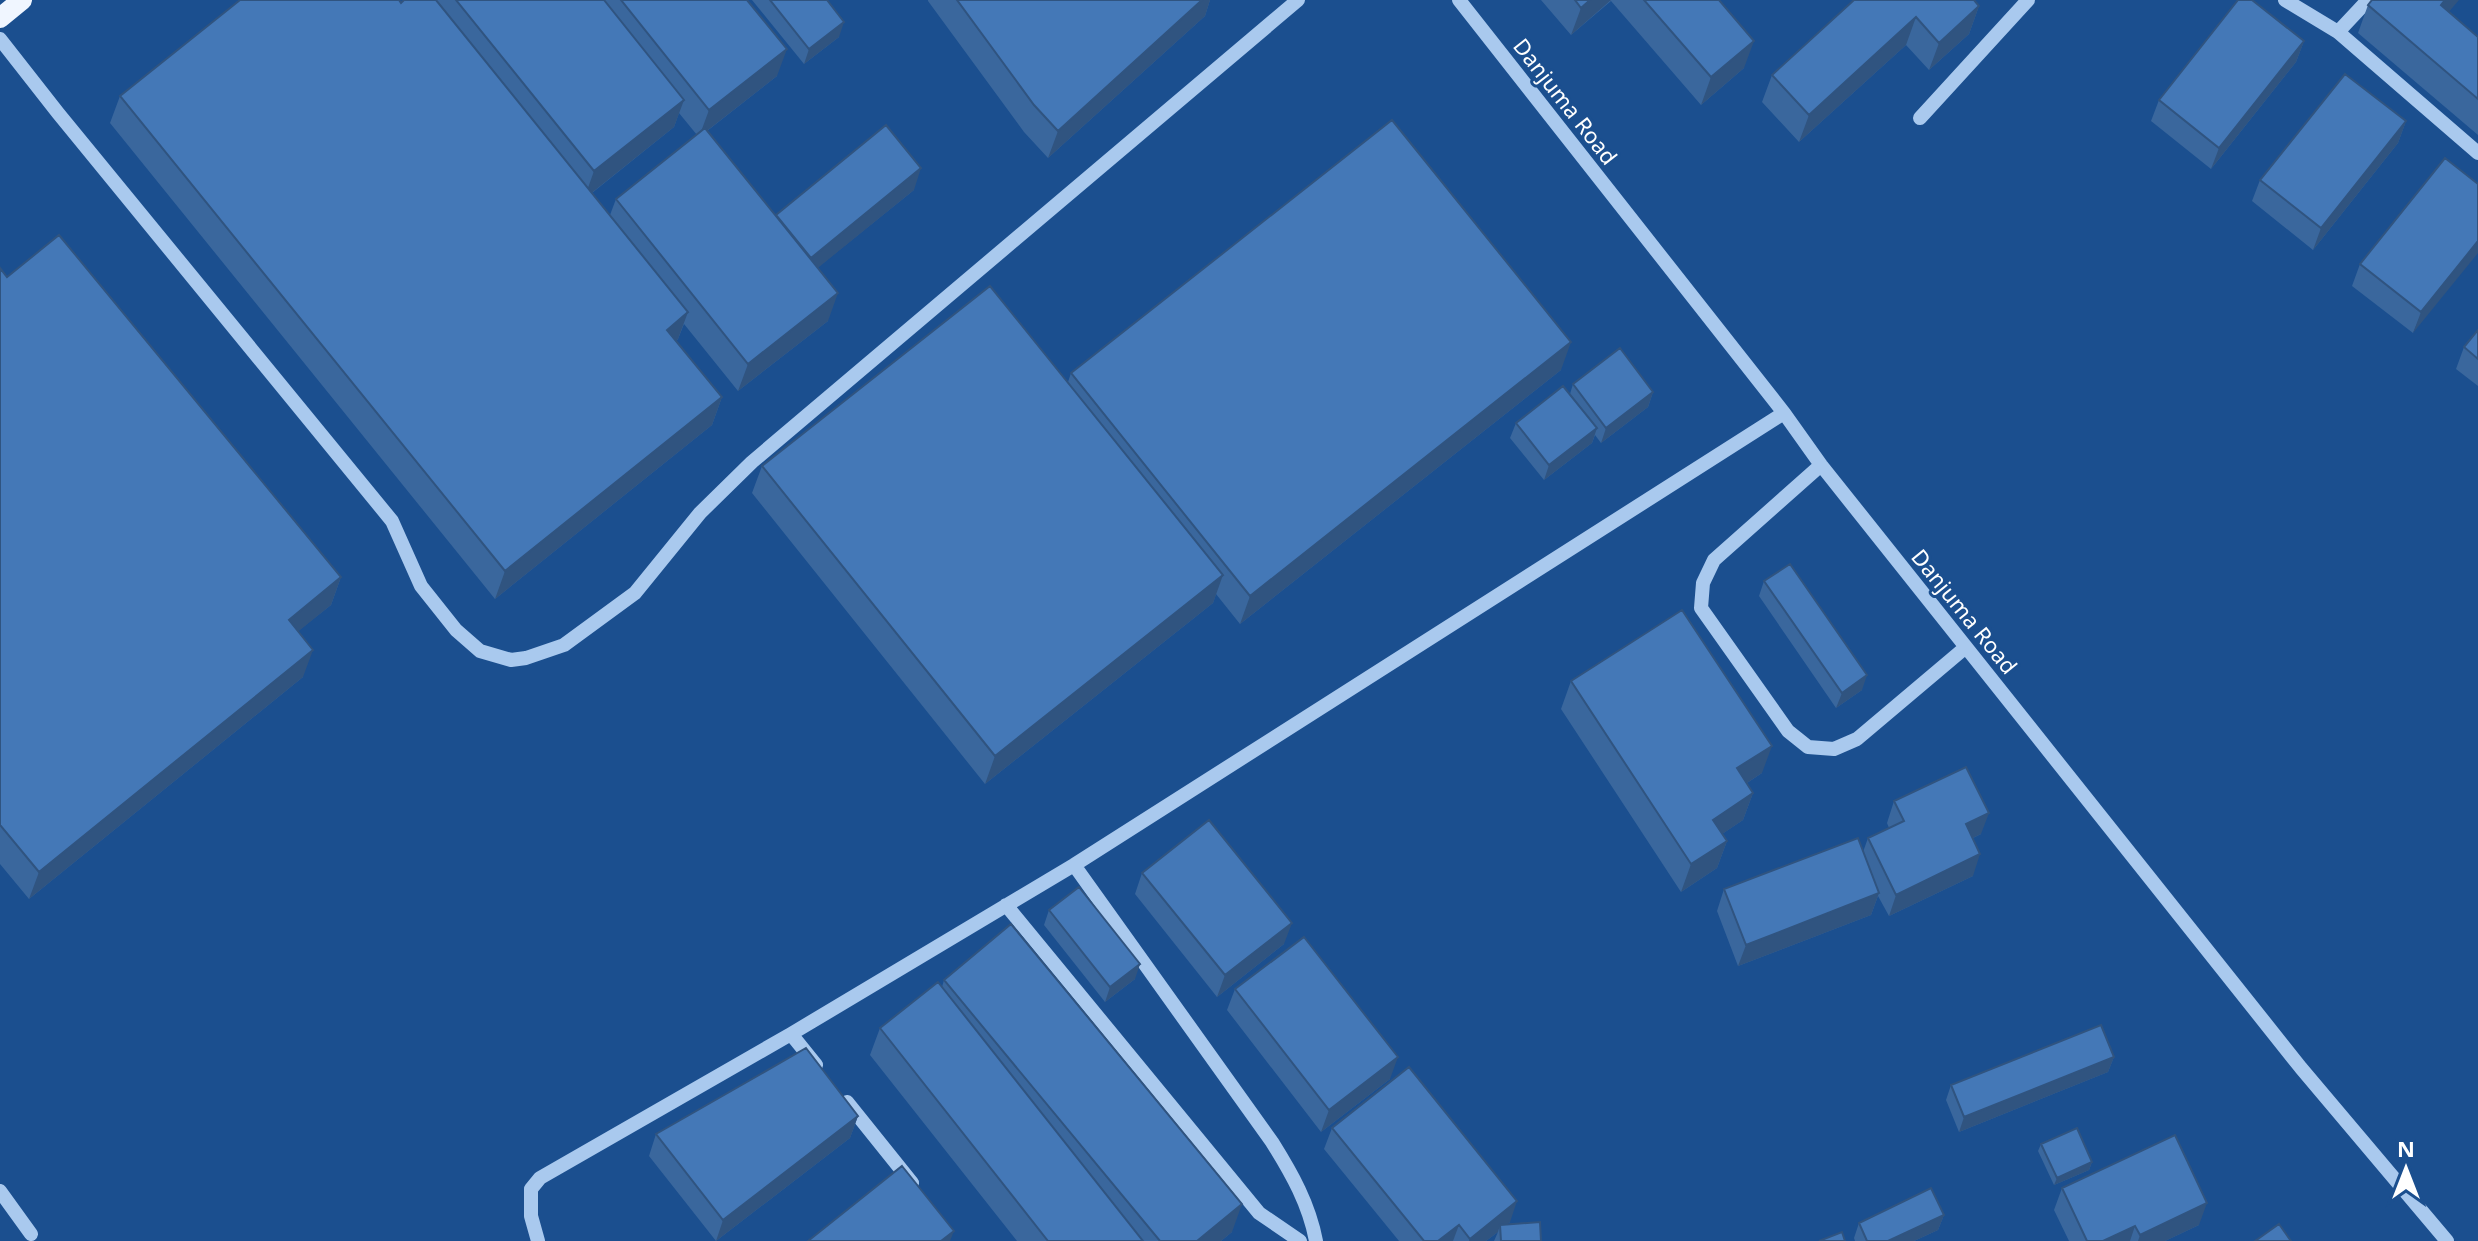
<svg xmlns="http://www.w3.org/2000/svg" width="2478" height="1241" viewBox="0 0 2478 1241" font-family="'Noto Sans',sans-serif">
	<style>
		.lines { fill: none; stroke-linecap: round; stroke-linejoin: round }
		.minor { stroke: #a9c9ee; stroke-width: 14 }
		.major { stroke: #f0f6ff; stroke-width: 20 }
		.wall { fill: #3a679d; fill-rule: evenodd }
		.shaded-wall { fill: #305480 }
		.building { fill: #4478b7; stroke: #305480; stroke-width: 2 }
		.labels { text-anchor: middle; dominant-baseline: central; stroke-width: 6; stroke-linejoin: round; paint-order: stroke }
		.street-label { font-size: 22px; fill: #fff; stroke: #1b4f8f }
	</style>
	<rect width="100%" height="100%" fill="#1b4f8f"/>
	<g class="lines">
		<path class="minor" d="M1459,0L1784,413L1821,465L2301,1068L2447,1241
			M2285,0L2338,32L2478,153
			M2338,32L2368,0
			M0,39L58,113L392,521L421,586L456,630L480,651L511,660L526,658L564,645L635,593L700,513L752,462L1298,0
			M1920,118L2028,0
			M1821,465L1714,560L1703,583L1701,608L1788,731L1808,747L1834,749L1857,739L1966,647
			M1074,865L1272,1142C1292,1174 1309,1204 1316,1241
			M1006,905L1259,1213L1300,1241
			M791,1034L816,1065
			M847,1102L912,1183
			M0,1191L31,1234
			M538,1241L531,1216V1189L540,1178L791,1034L1074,865L1784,413"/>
		<path class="major" d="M0,18L22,0"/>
	</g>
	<path class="wall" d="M404,0H747L777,76L707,131L775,216L914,190L817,268L828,321L738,391L684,324L678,339L676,341L722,397L712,425L495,599L110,123L120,96L401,3ZM679,113L697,135L616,199L610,215L592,193L674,127Z
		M752,0H827L839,37L804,64Z
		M928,0H1210L1205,16L1048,158L1024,132L928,1Z
		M1541,0H1719L1744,68L1701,105L1611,1L1571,35Z
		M1854,0L1979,6L1969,34L1929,70L1906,45L1799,142L1762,102L1772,75Z
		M2368,5L2449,12L2478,37V135L2358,33Z
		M2304,41L2296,62L2211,169L2151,121L2159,100Z
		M2406,121L2398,143L2313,250L2252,201L2260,180Z
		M2478,184L2413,333L2352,286L2360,264Z
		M0,268L7,277L341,577L331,605L298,631L303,677L29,899L0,864Z
		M2478,330V386L2456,369L2464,347Z
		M1561,370L1240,624L1216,594L1213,603L985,784L752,493L762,466L1068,382L1071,373Z
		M1573,384L1653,392L1648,407L1601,443L1595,435L1592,443L1544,480L1510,438L1516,423L1570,394Z
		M1764,581L1862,690L1836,708L1759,596Z
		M1571,681L1762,773L1747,783L1753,793L1743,820L1722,834L1727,841L1717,868L1681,892L1561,709Z
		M1894,801L1981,834L1973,838V876L1889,916L1878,896L1871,915L1738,966L1717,911L1724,889L1863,852L1868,838L1889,828L1887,823Z
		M1142,873L1284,944L1217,997L1135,894Z
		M1049,910L1135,979L1105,1002L1044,925Z
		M944,980L1232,1232L1221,1241H1017L870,1055L880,1028L942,987Z
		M1235,989L1390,1079L1321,1132L1227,1010Z
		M2114,1057L2108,1072L1959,1132L1946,1100L1951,1085Z
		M858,1116L850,1138L716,1241L649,1156L656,1134Z
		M1332,1128L1510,1222L1507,1224L1541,1241H1494L1498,1232L1486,1241H1399L1324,1149Z
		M2041,1144L2092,1162L2089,1170L2054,1185L2038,1151Z
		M2062,1188L2199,1225L2165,1241H2069L2054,1210Z
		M1944,1215L1938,1230L1914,1241H1855L1854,1238L1859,1223Z"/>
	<path class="shaded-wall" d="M1198,0H1210L1205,16L1048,158L1058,131Z
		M1590,0H1611L1571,35L1581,8Z
		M2445,0H2459L2431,33L2441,5Z
		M1979,6L1969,34L1929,70L1939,43Z
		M1916,17L1906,45L1799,142L1809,115Z
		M844,22L839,37L804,64L809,49Z
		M1754,41L1744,68L1701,105L1711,77Z
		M2304,41L2296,62L2211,169L2219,148Z
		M787,49L777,76L699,137L709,110Z
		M684,100L674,127L584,199L594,171Z
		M2406,121L2398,143L2313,250L2321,228Z
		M921,168L914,190L803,280L811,258Z
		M2478,241V253L2413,333L2421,312Z
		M838,293L828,321L738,391L748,364Z
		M688,312L678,339L657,357L667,330Z
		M1571,342L1561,370L1240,624L1250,596Z
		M1653,392L1648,407L1601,443L1606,428Z
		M722,397L712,425L495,599L505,571Z
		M1597,428L1592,443L1544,480L1549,465Z
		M1223,575L1213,603L985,784L995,756Z
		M341,577L331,605L279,647L289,620Z
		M313,650L303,677L29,899L39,872Z
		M1867,675L1862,690L1836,708L1842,693Z
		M1772,746L1762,773L1727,796L1737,768Z
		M1753,793L1743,820L1703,847L1713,820Z
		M1989,813L1981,834L1958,845L1966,824Z
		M1727,841L1717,868L1681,892L1691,864Z
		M1980,854L1973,876L1889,916L1896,895Z
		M1879,893L1871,915L1738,966L1746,945Z
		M1292,923L1284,944L1217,997L1225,975Z
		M1140,964L1135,979L1105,1002L1110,987Z
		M1398,1057L1390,1079L1321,1132L1329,1110Z
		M2114,1057L2108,1072L1959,1132L1964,1117Z
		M858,1116L850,1138L716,1241L723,1220Z
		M2092,1162L2089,1170L2054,1185L2057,1178Z
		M1517,1201L1510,1222L1501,1229L1500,1225L1498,1232L1486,1241H1469L1470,1239Z
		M2207,1203L2199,1225L2165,1241H2138L2140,1235Z
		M1242,1204L1232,1232L1221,1241H1197Z
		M1944,1215L1938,1230L1914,1241H1888Z
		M1459,1225L1453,1241H1438Z
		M2135,1226L2130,1241H2103Z
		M954,1231L950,1241H941Z"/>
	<path class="building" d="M240,0H399L401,3L404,0H436L688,312L667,330L722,397L505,571L120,96Z
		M456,0H604L684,100L594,171Z
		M621,0H747L787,49L709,110Z
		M770,0H827L844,22L809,49Z
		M957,0H1202L1058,131L1034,105Z
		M1575,0H1590L1581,8Z
		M1644,0H1719L1754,41L1711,77Z
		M1854,0H1974L1979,6L1939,43L1916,17L1809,115L1772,75Z
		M2238,0H2252L2304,41L2219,148L2159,100Z
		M2372,0H2445L2441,5L2478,37V99L2368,5Z
		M2345,74L2406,121L2321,228L2260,180Z
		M1392,120L1571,342L1250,596L1071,373Z
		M886,125L921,168L811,258L776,215Z
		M705,128L838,293L748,364L616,199Z
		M2445,158L2478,184V241L2421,312L2360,264Z
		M59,235L341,577L289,620L313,650L39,872L0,825V268L7,277Z
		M990,286L1223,575L995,756L762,466Z
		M2478,330V359L2464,347Z
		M1620,348L1653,392L1606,428L1573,384Z
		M1563,386L1597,428L1549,465L1516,423Z
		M1790,564L1867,675L1842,693L1764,581Z
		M1682,610L1772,746L1737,768L1753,793L1713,820L1727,841L1691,864L1571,681Z
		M1966,767L1989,813L1966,824L1980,854L1896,895L1868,838L1904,821L1894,801Z
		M1209,820L1292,923L1225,975L1142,873Z
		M1858,838L1879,893L1746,945L1724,889Z
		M1079,887L1140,964L1110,987L1049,910Z
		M1011,924L1242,1204L1197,1241H1160L944,980Z
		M1304,937L1398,1057L1329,1110L1235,989Z
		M938,982L1143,1241H1048L880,1028Z
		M2101,1025L2114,1057L1964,1117L1951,1085Z
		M806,1048L858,1116L723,1220L656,1134Z
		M1409,1067L1517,1201L1470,1239L1459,1225L1438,1241H1424L1332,1128Z
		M2077,1128L2092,1162L2057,1178L2041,1144Z
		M2175,1135L2207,1203L2140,1235L2135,1226L2103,1241H2087L2062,1188Z
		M902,1166L954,1231L941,1241H808Z
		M1931,1188L1944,1215L1888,1241H1867L1859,1223Z
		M1540,1222L1541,1241H1501L1500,1225Z
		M2279,1224L2291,1241H2255Z
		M1842,1232L1845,1241H1819Z"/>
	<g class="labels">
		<g class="street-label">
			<text transform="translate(1566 101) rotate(52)">Danjuma Road</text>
			<text transform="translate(1965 611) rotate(51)">Danjuma Road</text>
		</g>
	</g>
	<g transform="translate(2406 1169)" stroke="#1b4f8f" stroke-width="6" paint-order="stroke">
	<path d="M0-6L14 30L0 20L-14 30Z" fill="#ffffff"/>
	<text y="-12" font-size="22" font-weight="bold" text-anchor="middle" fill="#ffffff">N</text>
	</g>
</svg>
